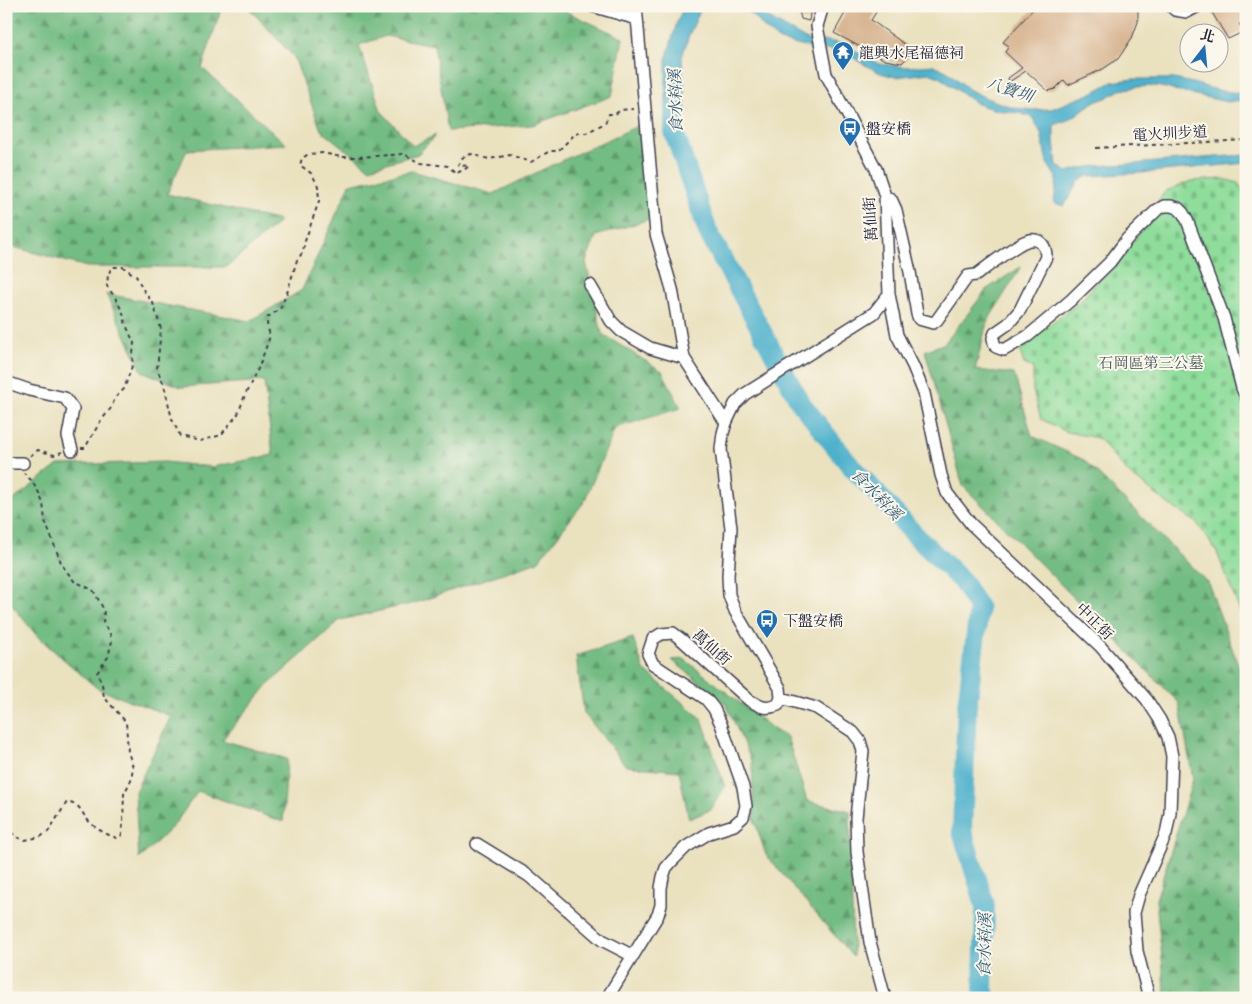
<svg xmlns="http://www.w3.org/2000/svg" width="1252" height="1004" viewBox="0 0 1252 1004" font-family="'Gentium Book Plus','Noto Serif TC',serif">
	<style>
		.forest { fill: url(#forest-firs); stroke: #4a6f5f }
		.cemetery { fill: url(#cemetery-stones); stroke: #58806b }
		.water { fill: #4db1cc; stroke: #386a84 }
		.lines { fill: none; stroke-linecap: round; stroke-linejoin: round }
		.river { stroke: #4db1cc; stroke-width: 20 }
		.building { fill: #d5b08c }
		.minor-casing { stroke: #403f4f; stroke-width: 14 }
		.path { stroke: #403f4f; stroke-width: 2; stroke-dasharray: 4 4; stroke-linecap: butt }
		.minor { stroke: #fff; stroke-width: 11 }
		.labels { text-anchor: middle; dominant-baseline: central; stroke-width: 4; stroke-linejoin: round; paint-order: stroke }
		.poi-label { font-size: 15px; fill: #22223b; stroke: #fbf7ec; text-anchor: start }
		.street-label { font-size: 15px; fill: #22223b; stroke: #fbf7ec }
		.park-label { font-size: 15px; fill: #435a58; stroke: #fbf7ec }
		.water-label { font-size: 16px; font-style: italic; fill: #335b75; stroke: #fbf7ec }
	</style>
	<defs>
		<pattern id="forest-firs" width="22" height="20" patternUnits="userSpaceOnUse" patternTransform="scale(1.25)"><rect width="22" height="20" fill="#73bc83"/><path d="M5 1l3.5 6h-7zM16 11l3.5 6h-7z" fill="#5e986c"/></pattern>
		<pattern id="cemetery-stones" width="16" height="16" patternUnits="userSpaceOnUse" patternTransform="scale(1.25)"><rect width="16" height="16" fill="#8fdd9b"/><path d="M2 7V4a2 2 0 0 1 4 0v3zM10 15v-3a2 2 0 0 1 4 0v3z" fill="#7bbd86"/></pattern>
	</defs>
	<rect width="100%" height="100%" fill="#fbf7ec"/>
	<filter id="ink" filterUnits="userSpaceOnUse"><feTurbulence type="fractalNoise" baseFrequency=".02" numOctaves="2"/><feDisplacementMap in="SourceGraphic" scale="10" xChannelSelector="R" yChannelSelector="G"/><feConvolveMatrix kernelMatrix="1 2 1 2 8 2 1 2 1" color-interpolation-filters="sRGB"/></filter>
	<filter id="wash" filterUnits="userSpaceOnUse"><feTurbulence type="fractalNoise" baseFrequency=".0096" numOctaves="4" result="noise"/><feDisplacementMap in="SourceGraphic" scale="20" xChannelSelector="R" yChannelSelector="G"/><feGaussianBlur stdDeviation="1.12" result="paint"/><feColorMatrix in="noise" values="0 0 0 0 0 0 0 0 0 0 0 0 0 0 0 0 0 1.4 0 .05"/><feComposite in="paint" operator="in"/></filter>
	<g filter="url(#wash)">
		<rect width="100%" height="100%" fill="#eae1bf"/>
		<path class="forest" d="M6,6H222L202,68L286,144L187,150L167,194L280,221L227,267H87L6,245Z
			M247,6H554L623,38L612,96L532,125L448,131L434,45L386,36L359,45L381,111L413,146L436,135L418,154L369,168L321,130L294,57Z
			M642,124L650,219L596,236L586,262L602,334L662,371L681,408L615,428L584,502L538,561L415,603L340,620L268,685L222,740L287,759L283,822L198,791L174,825L139,859L135,792L171,716L98,689L38,637L15,609L6,595V506L58,465L165,462L212,467L273,455L264,381L181,387L142,371L106,294L250,321L302,290L350,184L412,171L493,194L550,166Z
			M1021,267L987,322L975,370L1014,374L1032,436L1084,460L1208,583L1246,686V998H1166L1156,900L1193,779L1179,703L963,486L925,351L945,343L987,289Z
			M633,638L644,670L702,719L725,787L710,810L689,819L679,771L626,766L584,713L576,656Z
			M684,659L776,731L787,737L807,801L850,811L853,957L766,855L754,819L752,762L726,704L672,660Z"/>
		<path class="cemetery" d="M1223,179L1238,183L1246,196V627L1216,550L1197,523L1171,506L1128,473L1098,438L1067,432L1041,419L1033,390V368L1024,364L1020,351L1027,341L1078,304L1098,282L1151,220L1159,199L1166,191L1192,181Z"/>
		<path class="water" d="M684,6H702L689,35L682,57L686,115L676,138L670,136L666,111V60L677,22Z
			M741,6H758L765,16L809,41H828L843,44L879,64L906,67L934,65L948,72L970,90L986,98L1014,108L1033,110L1051,109L1092,93L1112,82L1133,79H1174L1193,83L1217,90L1246,94V100L1227,102L1156,86L1137,87L1120,90L1106,98L1092,103L1069,120L1054,125V141L1057,165L1067,172C1088,165 1111,165 1133,164C1171,161 1208,157 1246,155V163L1141,173L1087,176L1078,182L1064,206L1054,203L1057,179L1047,163L1041,133L1032,117L1019,113L996,110L977,104L939,77L929,73L896,77L880,73L860,62L847,54L832,50L801,46L780,41L765,29L753,15Z"/>
		<g class="lines">
			<path class="river" d="M674,111V132L708,232L800,402L850,465L917,537L963,582L979,609L967,706L962,831L985,905L983,989L986,998"/>
		</g>
		<g id="blocks">
			<path class="building" d="M798,6H811L809,21L801,19Z
				M849,6H880L871,20L914,51L902,63L885,60L834,33Z
				M1036,6H1138V22L1132,38L1118,59L1103,69L1068,85L1064,80L1055,89L1048,91L1026,71L1009,82L1008,78L1022,68L1005,52L1009,46L1003,42Z
				M1208,6H1246V21L1239,24L1243,32L1228,39Z"/>
		</g>
	</g>
	<g filter="url(#ink)">
		<use href="#blocks" fill-opacity="0" stroke="#403f4f" stroke-width="1"/>
		<g class="lines">
			<g class="minor-casing">
				<path id="minor" d="M592,6L637,19
					M636,6L656,234L672,289L684,358L726,423
					M823,6L817,26L826,74L876,169L885,196L889,294L897,335L913,366L924,393L941,475L947,493L971,524L1100,646L1147,700L1160,720L1168,737L1172,756L1170,813L1166,834L1139,895L1134,913L1137,951L1149,998
					M1171,6L1175,10L1187,12L1198,6
					M885,196L891,199L896,210L910,272L917,314L919,319L933,323L937,320L968,276L976,275C987,267 1020,241 1030,240C1041,238 1046,247 1046,257L1020,310L1008,324L995,333L993,338L994,343L996,347L1004,350L1028,336L1071,300L1110,262L1127,239L1157,210L1164,206H1171L1178,208L1183,213L1187,220L1224,318L1242,388L1246,397
					M590,285L611,321L621,331L650,348L684,358
					M6,382L29,390L65,398L73,409L68,436L72,450
					M6,463H23
					M781,698L816,708L853,732L860,741L863,751L856,818L857,852L870,942L885,998
					M477,844L529,876L602,940L633,956
					M607,998L658,915L661,905V888L663,877L666,868L672,861L686,847L709,833L734,825L743,817L746,806L743,787L721,724L714,709L706,699L653,664L648,654L653,639L661,634L673,633L682,640L749,700C761,707 765,710 778,705L781,698L780,688L735,611L729,595L728,576L731,528L721,449L723,433L726,423L735,404L745,394L874,313L889,294"/>
			</g>
			<path class="path" d="M1096,148L1246,140
				M81,448H85L100,422L111,408L115,398L124,389L132,366L134,343L126,325L123,313L116,299L107,286L108,275L112,267H123L136,276L145,293L153,303L161,329L157,369L164,385L172,419L180,436L200,441L221,435L238,414L245,395L259,367L270,336L267,324L268,317L280,309L287,293L297,260L303,252L305,241L319,201L318,186L312,174L300,165L302,158L309,154L323,153L341,157H360L404,154L421,163L448,166L456,173L464,170L469,166L458,165L462,158L471,154L489,159L510,155L531,162L550,151H558L576,133H586L605,123L609,114H615L621,110L633,109
				M30,456L38,450L54,455L62,452
				M6,826L16,837L25,840L40,837L48,832L67,802C82,806 79,809 87,819C94,828 107,835 117,838L122,835L123,822L124,794L131,780L133,767L128,752L126,722L104,697L102,684L97,673L108,657L112,641L110,634L103,623L104,610L93,590L74,581L62,565L45,521L43,503L39,493L31,480L24,473"/>
			<use href="#minor" class="minor"/>
		</g>
	</g>
	<defs>
		<g id="temple-pin" transform="scale(1.125)"><path d="M0 17L-7.5 6A9.5 9.5 0 1 1 7.5 6Z" fill="#1f6fb2" stroke="#fbf7ec"/><path d="M0-6L5-2H3V0L6.5 2.5H4V6H1.5V3h-3V6H-4V2.5H-6.5L-3 0V-2H-5Z" fill="#fff"/></g>
		<g id="bus-pin" transform="scale(1.125)"><path d="M0 17L-7.5 6A9.5 9.5 0 1 1 7.5 6Z" fill="#1f6fb2" stroke="#fbf7ec"/><path d="M-5-6H5V4H4V6H2V4H-2V6H-4V4H-5ZM-3.5-4V0h7V-4ZM-3.5 1.2v1.5H-2V1.2ZM2 1.2v1.5H3.5V1.2Z" fill="#fff"/></g>
	</defs>
	<g fill-rule="evenodd">
		<use href="#temple-pin" x="843" y="52"/>
		<use href="#bus-pin" x="850" y="128"/>
		<use href="#bus-pin" x="767" y="620"/>
	</g>
	<g class="labels">
		<g class="poi-label">
			<text x="859" y="52">龍興水尾福德祠</text>
			<text x="866" y="128">盤安橋</text>
			<text x="783" y="620">下盤安橋</text>
		</g>
		<g class="street-label">
			<text transform="translate(1170 133) rotate(-3)">電火圳步道</text>
			<text transform="translate(870 219) rotate(-94)">萬仙街</text>
			<text transform="translate(1095 621) rotate(44)">中正街</text>
			<text transform="translate(712 647) rotate(42)">萬仙街</text>
		</g>
		<g class="park-label">
			<text x="1151" y="362">石岡區第三公墓</text>
		</g>
		<g class="water-label">
			<text transform="translate(1010 89) rotate(18)">八寶圳</text>
			<text transform="translate(675 101) rotate(-92)">食水嵙溪</text>
			<text transform="translate(877 494) rotate(46)">食水嵙溪</text>
			<text transform="translate(984 945) rotate(-89)">食水嵙溪</text>
		</g>
	</g>
	<rect width="1252" height="1004" fill="none" stroke="#fbf7ec" stroke-width="25"/>
	<g transform="translate(1204 48) rotate(16)"><circle r="24" fill="#fbf7ec" stroke="#a4a2a5"/>
	<path d="M0-4L9 19L0 12L-9 19Z" fill="#1f6fb2"/>
	<text y="-8" font-size="14" font-weight="bold" text-anchor="middle" fill="#22223b">北</text>
	</g>
</svg>
